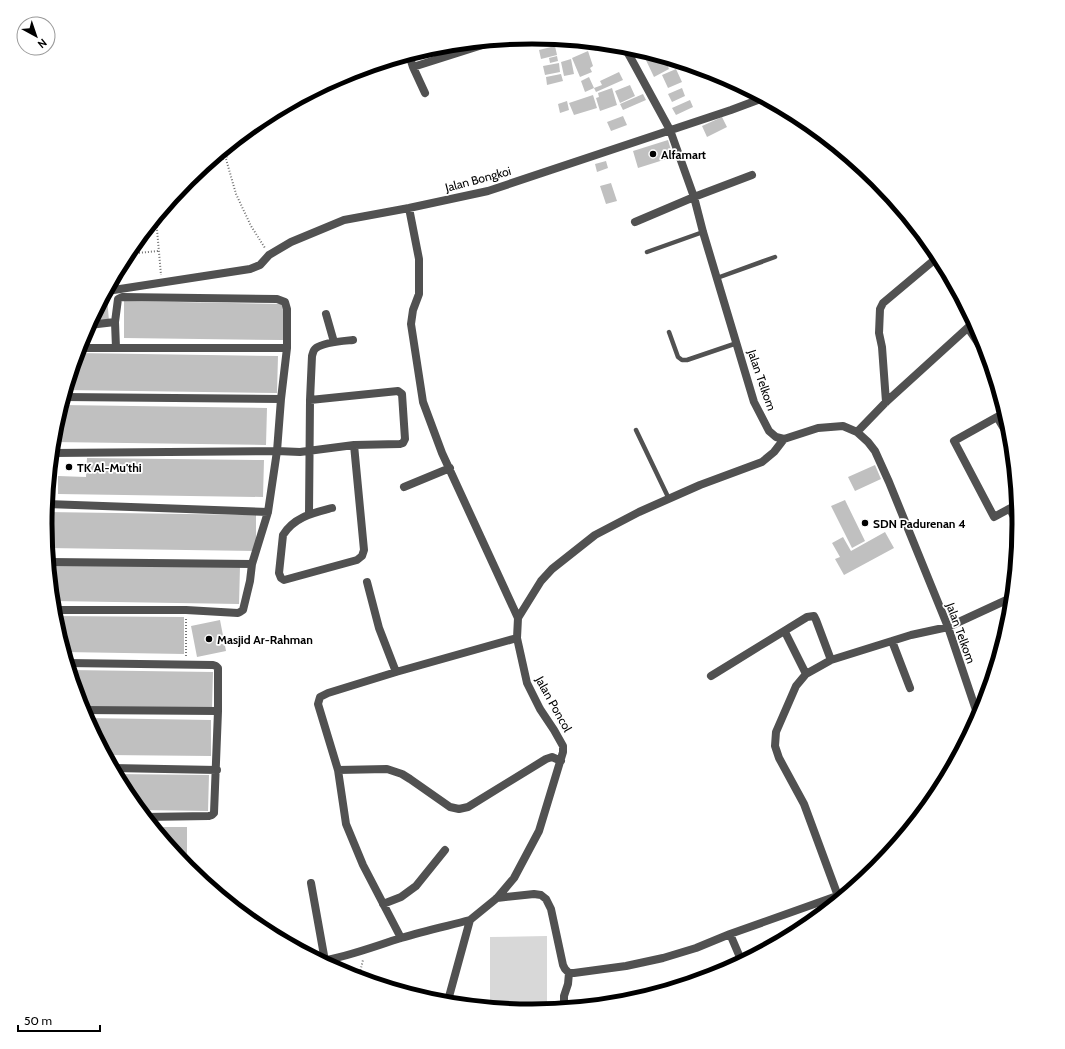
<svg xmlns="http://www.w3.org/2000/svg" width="1065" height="1049" viewBox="0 0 1065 1049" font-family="Cabin,sans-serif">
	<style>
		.green { fill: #d8d8d8 }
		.building { fill: #c0c0c0 }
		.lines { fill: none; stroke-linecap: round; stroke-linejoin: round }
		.path { stroke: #737373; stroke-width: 2; stroke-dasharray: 1 2; stroke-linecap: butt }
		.service { stroke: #515151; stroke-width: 4.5 }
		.minor { stroke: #515151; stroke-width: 8 }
		.poi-dot { fill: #000; stroke: #fff; stroke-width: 1.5 }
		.labels { text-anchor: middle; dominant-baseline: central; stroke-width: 3.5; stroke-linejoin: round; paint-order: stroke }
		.poi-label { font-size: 12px; font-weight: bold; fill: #000; stroke: #fff; text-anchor: start }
		.street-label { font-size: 12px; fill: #000; stroke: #fff }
		.rim { fill: none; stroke: #000; stroke-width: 5 }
	</style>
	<rect width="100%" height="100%" fill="#fff"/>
	<path class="green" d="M547,936V1011L532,1012L490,1008V937Z"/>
	<path class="building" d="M591,43L604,44L605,46L595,51Z
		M555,46L557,55L541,59L539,50Z
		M588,51L593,66L590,68L592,72L580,77L572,58Z
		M650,53L664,57L669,69L654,77L644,56Z
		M557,56L558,61L550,63L549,58Z
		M571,59L574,74L564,76L561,62Z
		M559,63L560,72L545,75L543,66Z
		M676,69L682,82L668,88L662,75Z
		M619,72L623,80L596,92L594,88L602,85L600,81Z
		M715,73L719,74L727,78L719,82Z
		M561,74L563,81L547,85L546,77Z
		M589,77L594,88L585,92L581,81Z
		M630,85L635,96L620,103L615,91Z
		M612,88L617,105L600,111L596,98L599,97L598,93Z
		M682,88L685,96L672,102L668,94Z
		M643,94L646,100L623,110L620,104Z
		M593,95L597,108L574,115L569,103Z
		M690,100L693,107L676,115L672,108Z
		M567,101L569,110L560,113L558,104Z
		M623,116L627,125L611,131L607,122Z
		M722,117L727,127L707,137L702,126Z
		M668,140L673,157L638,168L633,151Z
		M606,161L608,168L597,172L595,164Z
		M611,183L617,201L606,204L600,186Z
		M104,297H107L109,321L90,322Z
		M124,301L284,304L283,340L124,338Z
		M77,353L278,356L277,393L66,390Z
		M62,405L267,408L266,445L53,442L54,429Z
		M87,458L264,460L263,497L58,494V476L86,477Z
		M875,465L881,479L855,491L848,477Z
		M845,500L865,541L852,548L831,506Z
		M46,512L256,515V551L47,548L45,524Z
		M885,532L894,548L844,575L835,559L840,557L832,543L843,537L851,551Z
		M49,565L240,567L239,604L53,601Z
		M54,616L184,617V654L64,652Z
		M220,620L226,651L197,657L191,626Z
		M70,670L213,672L212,708L81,707Z
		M86,718L211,720V756L106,755Z
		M115,774L209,775L208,811L139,810L127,795Z
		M153,827H187V864H183Z"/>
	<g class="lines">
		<path class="path" d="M231,145L226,159L236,194L251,226L265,248
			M214,158L226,159
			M156,218L161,275
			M127,254L158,251
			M186,619V656
			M356,978L360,972L363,960"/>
		<path class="service" d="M647,252L703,232
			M717,278L775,257
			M669,332L678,357L682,360H687L737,343
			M636,430L669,499"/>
		<path class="minor" d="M624,46L634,64L670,130L694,197L703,232L754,402L769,431L776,437L784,439L818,428L843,426L857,432L868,442L875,451L889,482L948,627L979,719
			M409,55L413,67L425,93
			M413,67L495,41
			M409,208L419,259V294L413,310L411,324L423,402L442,453L518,618
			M635,222L694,197L752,175
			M107,291L250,269L260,265L269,255L291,242L344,220L409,208L488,191L731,110L763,98
			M326,314L334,342
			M89,325L115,322
			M968,328L989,359
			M79,348H287
			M64,397L281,399
			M886,402L882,347L879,333L880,309L883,303L939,256
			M857,432L886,402L974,322
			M1012,442L997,417L954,441L994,517L1018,504
			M52,453L277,451L300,452L354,445L400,444L403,443L405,439L402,394L398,391L310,400
			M404,487L450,468
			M47,504L268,512
			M332,508C313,513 294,517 283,535L279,573L281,578L284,580L357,560L362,556L364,550L354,445
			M1010,509L1020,529
			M309,514L310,400L312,356C313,353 313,350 316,348C324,342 343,341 353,340
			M49,562L252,564
			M367,582L379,628L396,672
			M53,610H186L238,613L240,612L243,610L250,581L252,564L268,512L277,451L281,399L287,348V309L285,302L277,299L122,297L118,299L115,322L116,348
			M785,632L806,674
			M892,641L910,688
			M67,663L213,665L216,666L218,668V711L214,813L212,815L209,816L145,817
			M711,676L807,617L814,616L816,620L831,660
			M82,710L218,711
			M112,768L217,770
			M338,770L387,769L402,774L410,779L450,807L459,809L468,807L546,759L552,757L561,761
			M311,883L325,961
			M838,896L804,804L779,758L775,746L776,732L796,686L806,674L831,660L911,635L948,627L1013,597
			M497,898L534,894L541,895L546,899L551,909L563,965L565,969L569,973H574L626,966L663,958L696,948L730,934L851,891
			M383,904L401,897L416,886L445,850
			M730,934L742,962
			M401,938L363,865L346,824L338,770L318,704L320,697L328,693L396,672L517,638
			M321,961C347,957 375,946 401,938C424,931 447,926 470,920
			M447,1004L470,920L497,898L514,878L539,831L563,752V746L554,730L540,709L527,683L517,638L518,618L541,581L552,569L595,535L639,512L700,485L762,462L774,452L784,439
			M564,1009V996L568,984L569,973"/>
	</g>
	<g class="poi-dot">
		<circle cx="653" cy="154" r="4"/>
		<circle cx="69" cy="467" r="4"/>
		<circle cx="865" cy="523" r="4"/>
		<circle cx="209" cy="639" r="4"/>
	</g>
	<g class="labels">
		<g class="poi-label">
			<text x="661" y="154">Alfamart</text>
			<text x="77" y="467">TK Al-Mu'thi</text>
			<text x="873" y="523">SDN Padurenan 4</text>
			<text x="217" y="639">Masjid Ar-Rahman</text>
		</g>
		<g class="street-label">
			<text transform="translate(478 179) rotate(-15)">Jalan Bongkoi</text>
			<text transform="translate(762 380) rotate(71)">Jalan Telkom</text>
			<text transform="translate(961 633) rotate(70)">Jalan Telkom</text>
			<text transform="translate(554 704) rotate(61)">Jalan Poncol</text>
		</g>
	</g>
	<path d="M0 0H1065V1049H0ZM52 524a480 480 0 1 1 960 0a480 480 0 1 1-960 0Z" fill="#fff" fill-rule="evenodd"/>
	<path class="rim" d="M52 524a480 480 0 1 1 960 0a480 480 0 1 1-960 0Z"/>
	<g transform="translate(36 36) rotate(140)"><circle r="19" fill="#ffffff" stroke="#999999"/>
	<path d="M0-3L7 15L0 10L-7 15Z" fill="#000000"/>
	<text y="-6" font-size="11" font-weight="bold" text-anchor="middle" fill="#000000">N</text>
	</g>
	<path d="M18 1025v6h82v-6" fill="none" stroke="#000000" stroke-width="2"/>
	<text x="24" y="1025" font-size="12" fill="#000000" stroke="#ffffff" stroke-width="3" paint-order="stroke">50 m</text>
</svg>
